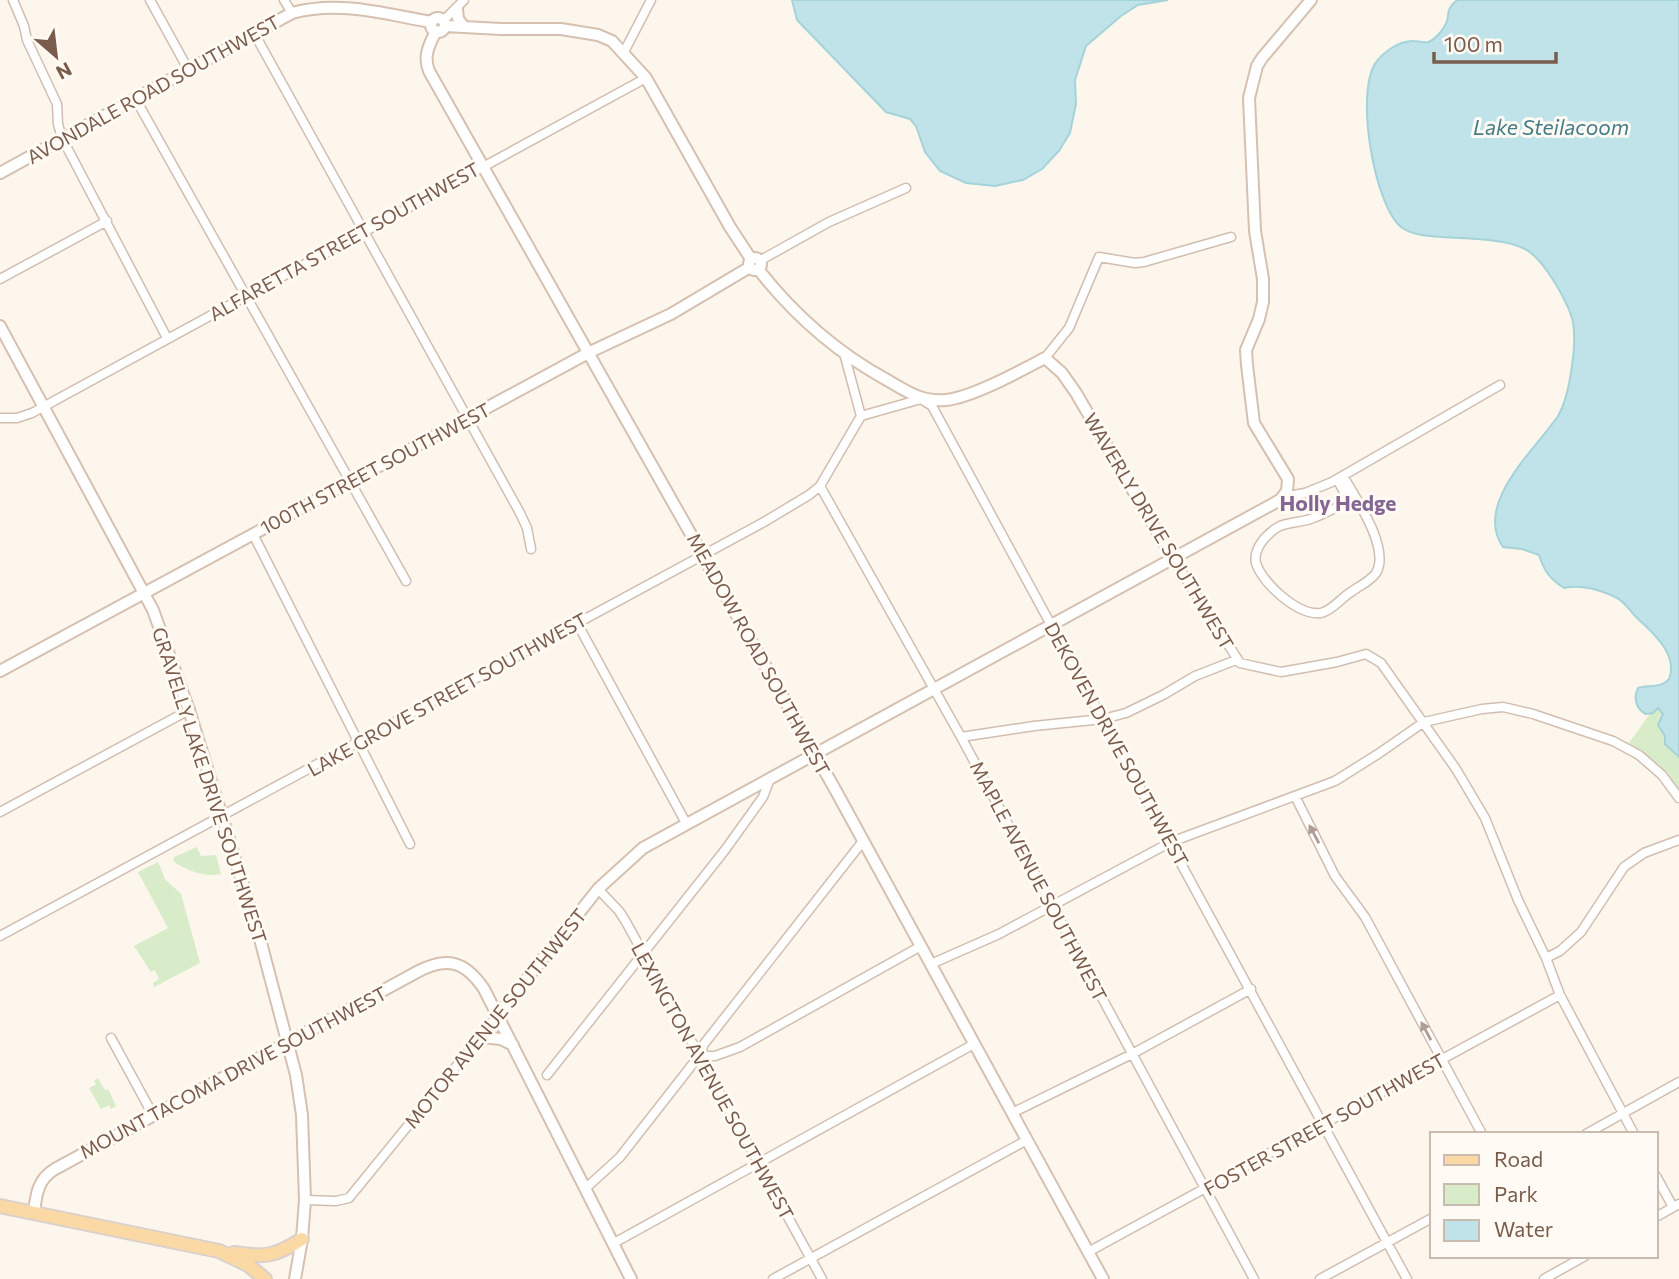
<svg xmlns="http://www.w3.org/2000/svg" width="1679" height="1279" viewBox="0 0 1679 1279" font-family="Commissioner,sans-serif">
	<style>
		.green { fill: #d8ecc9 }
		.water { fill: #bfe3e8; stroke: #a5d3da; stroke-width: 2 }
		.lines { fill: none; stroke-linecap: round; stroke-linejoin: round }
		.street-casing { stroke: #d1beb0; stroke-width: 11 }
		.secondary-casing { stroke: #d6c0b0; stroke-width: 14 }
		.primary-casing { stroke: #dad1cd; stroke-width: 16 }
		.street { stroke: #fff; stroke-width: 8 }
		.secondary { stroke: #fff; stroke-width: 10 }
		.primary { stroke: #fbd9a5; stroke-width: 12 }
		.oneway { fill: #af9d94 }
		.labels { text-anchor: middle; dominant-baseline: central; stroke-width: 6; stroke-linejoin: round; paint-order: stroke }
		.street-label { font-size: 19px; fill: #7a5c4d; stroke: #fffaf3 }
		.water-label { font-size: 21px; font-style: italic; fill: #437c86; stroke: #fffaf3 }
		.neighbourhood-label { font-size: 21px; font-weight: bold; fill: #846695; stroke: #fffaf3 }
	</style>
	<rect width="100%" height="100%" fill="#fdf6ec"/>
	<path class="green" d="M1658,708L1663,714C1661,728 1665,749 1679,757V790L1666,771L1629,743L1649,715Z
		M197,847L201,856L216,855L221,874C206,878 185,870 173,861L174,857Z
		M158,862L165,879L181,894L200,963L154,987L153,983L159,979L155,970L151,972L134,946L168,928L138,872Z
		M98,1078L105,1090L108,1089L116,1106L111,1109L109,1105L101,1109L89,1088L96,1085L94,1081Z"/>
	<path class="water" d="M792,0H1168L1138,5L1121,16L1086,46L1075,80L1076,104L1070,133L1059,151L1042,169L1023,180L995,186L966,183L940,171L925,152L916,126L910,119L886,112L797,20Z
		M1457,0H1679V757L1665,744V736L1658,725L1663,714L1658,708L1653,713L1646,714C1636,709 1633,698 1638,688C1648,685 1662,688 1669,679C1679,654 1651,631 1636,617C1630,611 1625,602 1617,598C1602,590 1580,584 1564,588C1550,579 1544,571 1539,555L1522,549L1503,547C1473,504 1535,450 1558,416C1570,396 1578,340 1572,318C1566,299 1543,258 1525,249C1504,238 1465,239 1442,237C1429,236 1411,235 1401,227C1374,205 1354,89 1377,61C1385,51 1399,41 1413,41C1417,41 1424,43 1428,42C1435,40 1444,29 1446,23C1449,19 1447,12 1450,8C1451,5 1454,3 1457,0Z"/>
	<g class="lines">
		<g class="street-casing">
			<path id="street" d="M13,0L24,26L27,40L57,104L58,124L62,138L167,338
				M150,0L188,69
				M284,0L292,13
				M444,20L464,0
				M254,33L520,513L527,528L531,549
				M624,52L651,0
				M135,98L406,581
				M761,260L829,222L906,188
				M0,279L107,221
				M844,353L861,416
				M1045,358L1069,328L1099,257L1135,263L1144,262L1231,237
				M0,418H17L32,413L646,78
				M1343,476C1355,497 1391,549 1376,573C1371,581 1359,586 1351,592C1341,598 1333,610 1321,613C1298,616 1262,583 1256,563C1254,554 1259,545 1264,539C1280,521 1287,525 1307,520C1320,517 1342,504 1356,498
				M1337,479L1349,501
				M820,486L961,737L1254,1279
				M1283,497L1305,493L1332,482L1500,385
				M253,534L410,844
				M1173,559L1240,663L1281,672L1337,662L1366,654L1381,663L1456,769L1485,818L1518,900L1546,958L1560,995L1634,1134
				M577,623L686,823
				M961,737L1034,726L1103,719L1126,713L1163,695L1195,676L1236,660
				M1295,796L1335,876L1365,917L1482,1134
				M0,812L189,710
				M598,889L619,911L626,922L822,1279
				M0,936L764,522L809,495L820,486L861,416L921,399L932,406L1407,1279
				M1546,958L1560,951L1581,932L1624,867L1644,853L1679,840
				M931,964L999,934L1171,842L1335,781L1378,754L1424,722L1482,709L1503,707L1533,714L1613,741L1639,755L1662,775L1679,798
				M111,1038L153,1115
				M699,1056H715L740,1047L921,946
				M547,1075L725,850L763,797L770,779
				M1012,1113L1132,1054L1251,989
				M1586,1134L1679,1082
				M1656,1176L1673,1207
				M586,1188L620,1157L699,1056L704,1044L863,841
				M305,1200L336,1201L349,1198L498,1015
				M1656,1217L1679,1204
				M614,1243L974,1044
				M1088,1252L1560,995
				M773,1279L1027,1140
				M1320,1279L1432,1218
				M1544,1279L1585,1256"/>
		</g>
		<g class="secondary-casing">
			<path id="secondary" d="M457,9L458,19L464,27
				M431 25a7 7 0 1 1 14 0a7 7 0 1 1-14 0Z
				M445,26L501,29H561L598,35L612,41L646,78L730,227L751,259
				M436,31C429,45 423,56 429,71L836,791L1103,1279
				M0,173L292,13C340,0 384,14 431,22
				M749 264a6 6 0 1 1 12 0a6 6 0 1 1-12 0Z
				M758,269C794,315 836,352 887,380C908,392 921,402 946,400C973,397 1020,371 1045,358L1062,373L1076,393L1173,559
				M0,326L153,610L189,710L260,939L296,1075L302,1115L305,1200L302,1239L295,1279
				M0,671L590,352L671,314L750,267
				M498,1015L598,889L643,848L1280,500L1287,491L1288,479L1254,423L1247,365L1246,350L1259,319L1263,302V279L1255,231L1249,98L1257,66L1262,58L1311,0
				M481,1037L501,1039L513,1045
				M34,1213C36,1194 38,1179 55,1169L417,972C447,956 465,961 484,989L631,1279"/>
		</g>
		<g class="primary-casing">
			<path id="primary" d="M0,1206L219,1251L248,1265L265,1279
				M234,1253C265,1258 276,1256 302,1239"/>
		</g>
		<use href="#street" class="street"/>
		<use href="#secondary" class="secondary"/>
		<use href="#primary" class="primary"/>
	</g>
	<defs><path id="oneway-solid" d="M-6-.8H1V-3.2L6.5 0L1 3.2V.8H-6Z" transform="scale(1.75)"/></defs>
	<g class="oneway">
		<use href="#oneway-solid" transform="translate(1314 834) rotate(-118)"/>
		<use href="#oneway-solid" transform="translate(1426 1031) rotate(-118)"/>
	</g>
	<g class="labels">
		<g class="street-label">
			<text transform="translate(153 89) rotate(-29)">AVONDALE ROAD SOUTHWEST</text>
			<text transform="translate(344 241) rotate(-29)">ALFARETTA STREET SOUTHWEST</text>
			<text transform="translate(375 468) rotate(-28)">100TH STREET SOUTHWEST</text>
			<text transform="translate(1159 531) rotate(59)">WAVERLY DRIVE SOUTHWEST</text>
			<text transform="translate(759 654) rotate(61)">MEADOW ROAD SOUTHWEST</text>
			<text transform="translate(447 694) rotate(-29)">LAKE GROVE STREET SOUTHWEST</text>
			<text transform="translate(1117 744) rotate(61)">DEKOVEN DRIVE SOUTHWEST</text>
			<text transform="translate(210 785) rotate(72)">GRAVELLY LAKE DRIVE SOUTHWEST</text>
			<text transform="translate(1039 881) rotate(62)">MAPLE AVENUE SOUTHWEST</text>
			<text transform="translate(495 1018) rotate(-51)">MOTOR AVENUE SOUTHWEST</text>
			<text transform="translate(233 1072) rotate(-28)">MOUNT TACOMA DRIVE SOUTHWEST</text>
			<text transform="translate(713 1081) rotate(61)">LEXINGTON AVENUE SOUTHWEST</text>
			<text transform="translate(1324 1124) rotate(-29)">FOSTER STREET SOUTHWEST</text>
		</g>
		<g class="water-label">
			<text x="1551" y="126">Lake Steilacoom</text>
		</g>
		<g class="neighbourhood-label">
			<text x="1338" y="502">Holly Hedge</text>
		</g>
	</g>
	<rect x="1430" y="1132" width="228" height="126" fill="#fffaf3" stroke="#cabbb1" stroke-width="2"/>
	<rect x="1444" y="1155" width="35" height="10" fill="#fbd9a5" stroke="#cabbb1" stroke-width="2"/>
	<text x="1494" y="1167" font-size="21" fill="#7a5c4d">Road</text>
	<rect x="1444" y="1184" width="35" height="21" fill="#d8ecc9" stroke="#cabbb1" stroke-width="2"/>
	<text x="1494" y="1202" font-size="21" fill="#7a5c4d">Park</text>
	<rect x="1444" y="1220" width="35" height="21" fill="#bfe3e8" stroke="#cabbb1" stroke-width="2"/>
	<text x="1494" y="1237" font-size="21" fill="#7a5c4d">Water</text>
	<g transform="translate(56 56) rotate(152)" stroke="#fffaf3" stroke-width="5" paint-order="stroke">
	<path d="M0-5L12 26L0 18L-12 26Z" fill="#7a5c4d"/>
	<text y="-10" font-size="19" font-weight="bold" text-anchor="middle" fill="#7a5c4d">N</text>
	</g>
	<path d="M1434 52v10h122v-10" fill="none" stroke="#7a5c4d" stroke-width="3.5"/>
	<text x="1444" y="52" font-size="21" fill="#7a5c4d" stroke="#fffaf3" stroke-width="5" paint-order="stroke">100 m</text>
</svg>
